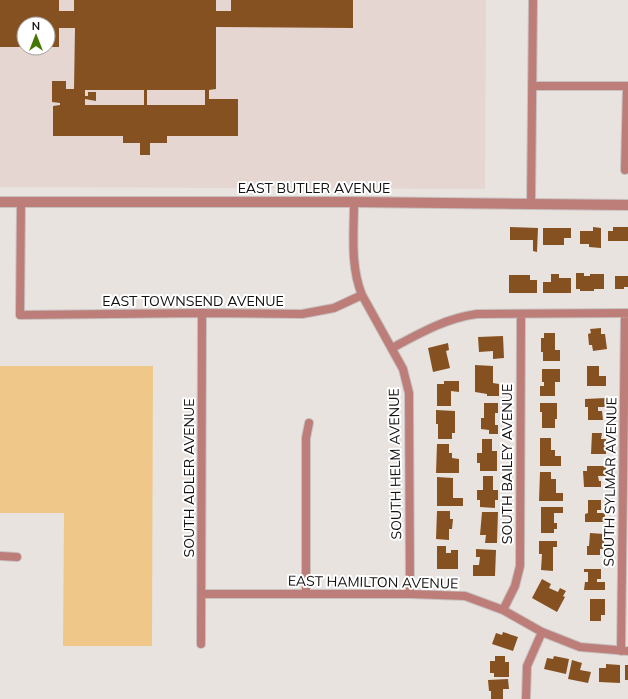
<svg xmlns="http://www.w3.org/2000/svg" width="628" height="699" viewBox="0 0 628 699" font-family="Mulish,sans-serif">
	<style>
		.built { fill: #e5d6d1; fill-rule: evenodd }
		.green { fill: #efc889 }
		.building { fill: #865121; fill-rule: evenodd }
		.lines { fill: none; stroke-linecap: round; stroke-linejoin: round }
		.minor-casing { stroke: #c7c1bf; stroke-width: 10 }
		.tertiary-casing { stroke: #c7c1bf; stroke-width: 12 }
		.minor { stroke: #bd7e79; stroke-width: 8 }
		.tertiary { stroke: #bd7e79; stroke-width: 10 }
		.labels { text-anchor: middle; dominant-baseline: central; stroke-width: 4; stroke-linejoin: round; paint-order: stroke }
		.street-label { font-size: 14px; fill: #141111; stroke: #fff }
	</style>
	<rect width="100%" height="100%" fill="#e9e3e0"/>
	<path class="built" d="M0,0H486L485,189L0,187ZM24,24H48V48H24Z"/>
	<path class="green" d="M0,366H153L152,646H63L64,513H0Z"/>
	<path class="building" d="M0,0H59V11H74V0H216V11H231V0H353V28L216,27V89L209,90V99H238V136H167V143H150V155H140V143H123V136H53V106L60,105V103L52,102V81H66V89H74L75,28H59V47H48V24H24V47H0ZM85,90H144V105H85V99L96,101V92H88V96H85ZM147,90H205V105H147Z
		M510,227L538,228L537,252L533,251V240H510Z
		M593,227L601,228V248L589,247V244H580V231H593Z
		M613,227H628V241H608V231H613Z
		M543,228H571V238H564V245H543Z
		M576,273H584V276H590V274H604V289H594V291H580V289H576Z
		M551,274H559V278H571V293H543V282H551Z
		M509,275H530V280H537V293H509Z
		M615,276H628V287H624V289H615Z
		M601,328V334H605L607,349L593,351L592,345H589L588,334L591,333L590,329Z
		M544,333H555V350H560V361H543V352H541V338H544Z
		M503,336L504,358L493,359V351L479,352L478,337Z
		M448,343L449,350L446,351L450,368L433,372L428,348Z
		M475,365L493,366V383L499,384V396H487V394L475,392Z
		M587,366H599V376H606V386H587Z
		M542,369H560V382H555V396H540V386H544V382H542Z
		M444,381H459V392L451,391V406H437V384H444Z
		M606,398V407H598V411H602L603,420H588V407H585V399Z
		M484,403H498V413H495V425H498V434H489V430L481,429V418H484Z
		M540,403H557V419H555V428H542V412H540Z
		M436,410L455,411V433H452V439H438V424H436Z
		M592,433H602L601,439H606V454H591Z
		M540,438H551V450H555V456H561V466H540Z
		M482,439H492V451H497V471H480V463H477V453H482Z
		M437,444H449V453H452V458L459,459V473H436Z
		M587,466H606V476H598L599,481H601V487H584L583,471H587Z
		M540,472H551V479H556V493H563V501H539Z
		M483,476H493V490H498V500H495V508L480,507V500H477V490H483Z
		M437,477L453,478V498H463V506H437Z
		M588,500H601V510H597V513H605V522H585V514L588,513Z
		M541,507H563V513H554V523H557V529H554V533H541Z
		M437,511H450V519H453L452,529H449V540L436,539Z
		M482,512H498L497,543H485L486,535H480Z
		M590,533L604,534V549H600V555H587V546H589Z
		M539,541H557V547H553V571L541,570L542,554H539Z
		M437,546H446V553H451V550H458V569H437Z
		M476,549L496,550L495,576H473V565H479L480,557H476Z
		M584,569H601V579H597V582H605V590H584L585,582H588V572H584Z
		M542,579L551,584L549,588L558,592L560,588L566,591L563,596L565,597L557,612L532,598Z
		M590,599H605V615H601V621H590Z
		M503,632L518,637L513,651L492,644L496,633L502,635Z
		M495,656H505V662H509V677H494V673H490V661H495Z
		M554,656L569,659L566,674L544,669L547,658L553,659Z
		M572,660L582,663L580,670L591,672L588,683L568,679Z
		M606,664L620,665V683L599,682V668H606Z
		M625,665H628V680H625Z
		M508,679L509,689H503V699H491V691H489L488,680Z"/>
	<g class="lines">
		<g class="minor-casing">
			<path id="minor" d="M532,86H628
				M625,170L627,86
				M21,202L20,315L202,313L302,314L334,308L362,295
				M354,202C354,233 350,266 362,295L403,369L409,393L410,594
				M531,205L533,0
				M392,348C420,333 446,318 477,314L628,313
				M0,556L17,557
				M202,594H410L465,596L503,610L542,632L580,647L628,651
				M306,594V438L309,423
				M503,610L515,586L520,566L521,314
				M201,644L202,313
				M621,651L625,313
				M526,699L527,666L542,632"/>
		</g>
		<g class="tertiary-casing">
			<path id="tertiary" d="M0,202H354L628,205"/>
		</g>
		<use href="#minor" class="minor"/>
		<use href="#tertiary" class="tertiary"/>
	</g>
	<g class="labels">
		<g class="street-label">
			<text x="314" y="188">EAST BUTLER AVENUE</text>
			<text x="193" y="301">EAST TOWNSEND AVENUE</text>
			<text transform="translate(395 464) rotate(-91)">SOUTH HELM AVENUE</text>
			<text transform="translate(507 464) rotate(-90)">SOUTH BAILEY AVENUE</text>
			<text transform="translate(189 478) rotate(-90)">SOUTH ADLER AVENUE</text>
			<text transform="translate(610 482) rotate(-89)">SOUTH SYLMAR AVENUE</text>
			<text transform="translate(373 582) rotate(1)">EAST HAMILTON AVENUE</text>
		</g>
	</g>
	<g transform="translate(36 36)"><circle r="19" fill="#ffffff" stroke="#a1a0a0"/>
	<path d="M0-3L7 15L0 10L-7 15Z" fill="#447701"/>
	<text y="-6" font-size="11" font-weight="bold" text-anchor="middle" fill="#141111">N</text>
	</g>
</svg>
